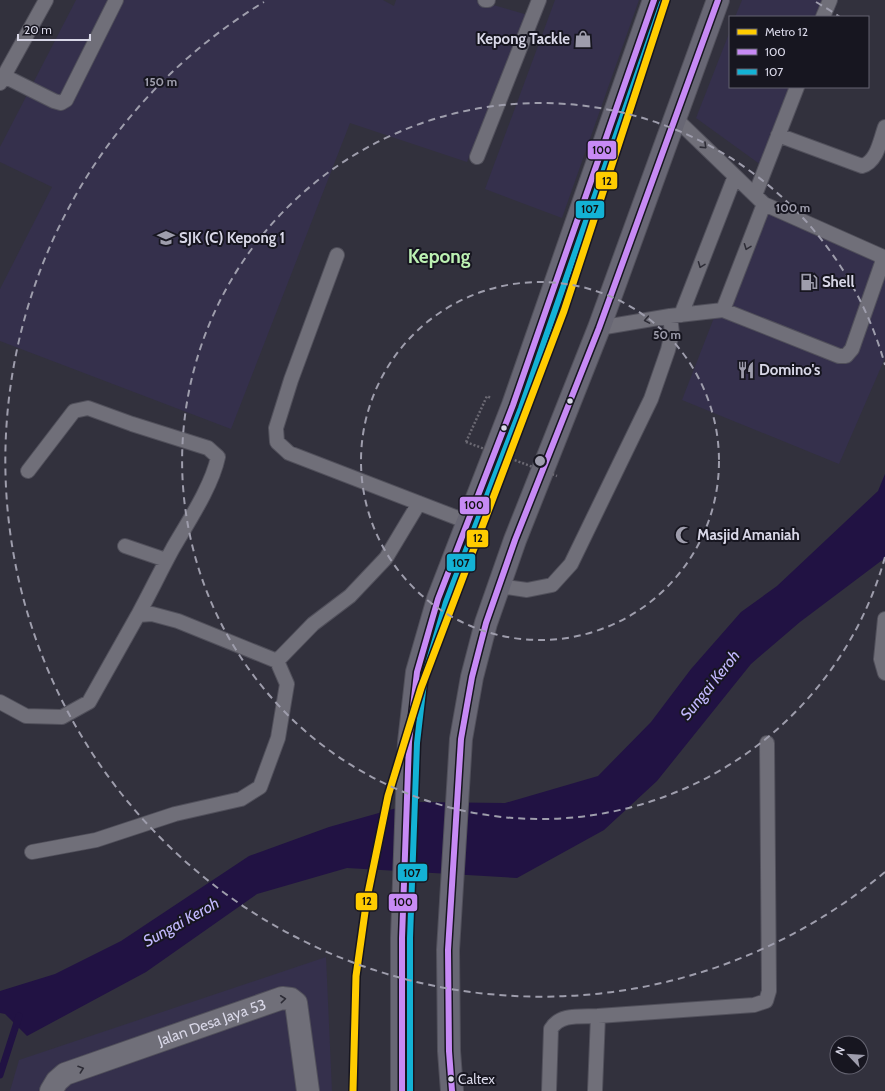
<svg xmlns="http://www.w3.org/2000/svg" width="885" height="1091" viewBox="0 0 885 1091" font-family="Cabin,sans-serif">
	<style>
		.built { fill: #35304c }
		.water { fill: #211243 }
		.lines { fill: none; stroke-linecap: round; stroke-linejoin: round }
		.stream { stroke: #211243; stroke-width: 7 }
		.lane-casing { stroke: #51505b; stroke-width: 16 }
		.street-casing { stroke: #51505b; stroke-width: 24 }
		.primary-casing { stroke: #51505b; stroke-width: 24 }
		.path { stroke: #6b6973; stroke-width: 2.5; stroke-dasharray: 2 2; stroke-linecap: butt }
		.lane { stroke: #706f79; stroke-width: 14 }
		.street { stroke: #706f79; stroke-width: 22 }
		.primary { stroke: #686774; stroke-width: 22 }
		.path-bridge { stroke: #6b6973; stroke-width: 2.5; stroke-dasharray: 2 2; stroke-linecap: butt }
		.bus-1-casing { stroke: #171620; stroke-width: 9 }
		.bus-2-casing { stroke: #171620; stroke-width: 9 }
		.bus-1 { stroke: #c78af5; stroke-width: 6 }
		.bus-2 { stroke: #13b2d5; stroke-width: 6 }
		.metro-1-casing { stroke: #171620; stroke-width: 10 }
		.metro-1 { stroke: #fc0; stroke-width: 7 }
		.oneway { stroke: #2d2c36 }
		.ring { fill: none; stroke: #9e9dac; stroke-width: 2; stroke-dasharray: 7 5 }
		.bus-dot { fill: #d8d7e7; stroke: #171620; stroke-width: 1.5 }
		.labels { text-anchor: middle; dominant-baseline: central; stroke-width: 4; stroke-linejoin: round; paint-order: stroke }
		.bus-label { font-size: 14px; fill: #d8d7e7; stroke: #171620; text-anchor: start }
		.poi-label { font-size: 15px; font-weight: bold; fill: #d8d7e7; stroke: #171620; text-anchor: start }
		.street-label { font-size: 15px; fill: #d8d7e7; stroke: #171620 }
		.water-label { font-size: 16px; font-style: italic; fill: #c2b8fe; stroke: #171620 }
		.district-label { font-size: 19px; font-weight: bold; fill: #bcf1b2; stroke: #171620 }
		.centre { fill: #9e9dac; stroke: #171620; stroke-width: 2 }
		.ring-label { font-size: 12px; text-anchor: middle; font-weight: bold; fill: #9e9dac; stroke: #171620; stroke-width: 4; stroke-linejoin: round; paint-order: stroke }
		.line-badge { stroke: #171620; stroke-width: 1.5 }
		.pale-badge-label { font-size: 11px; text-anchor: middle; font-weight: bold; fill: #111 }
	</style>
	<rect width="100%" height="100%" fill="#32313d"/>
	<path class="built" d="M76,0H383L394,6L396,0H476L528,15L467,162L350,123L231,429L0,341V289L52,187L0,162V147Z
		M555,0H639L562,218L485,189Z
		M742,0H824L817,17H735Z
		M730,31V87H791L761,165L696,118Z
		M757,207L885,262V358L839,464L682,400Z
		M326,957L332,1091H10L19,1060Z"/>
	<path class="water" d="M885,474V558L800,622L751,664L657,781L604,830L517,878L347,868L257,894L146,972L27,1036L5,1014L0,1013V991L55,974L121,941L249,856L329,827L418,802L505,803L598,776L651,722L691,669L741,612L777,586L878,491Z"/>
	<g class="lines">
		<path class="stream" d="M0,1075L19,1016"/>
		<g class="lane-casing">
			<path id="lane" d="M485,0H488
				M823,17L830,0
				M4,76L54,101L61,103L66,100L116,0
				M0,83L46,0
				M778,135L862,166C877,162 880,141 885,127
				M477,157L539,0
				M755,195L797,87
				M337,255L291,380L276,428L277,442L289,453L468,522
				M723,310L839,356H846L852,349L882,263L881,256L764,204
				M681,315L735,176
				M599,328L670,316L723,310L764,204L676,119
				M28,471L74,411L88,408L132,424L208,448L218,457C212,486 188,522 173,548C161,570 150,593 138,615
				M125,546L166,560
				M499,586L527,590L552,585L571,564L651,399L668,350L672,333L670,316
				M885,619L881,659L885,673
				M0,702L26,716L62,717L89,702L138,615L152,614L178,621L277,661L313,624L350,596L386,558L419,503
				M32,852L96,840L175,814L241,799L260,787L278,738L287,684L277,661
				M549,1091L551,1029C560,1013 582,1017 598,1016
				M595,1091L598,1016L754,1005L766,1001L769,991L767,743"/>
		</g>
		<g class="street-casing">
			<g id="street">
				<path id="s1" d="M51,1091L57,1081L65,1074L282,998L291,999L296,1003L308,1091"/>
			</g>
		</g>
		<g class="primary-casing">
			<path id="primary" d="M402,1091V938L409,742L417,672L438,599L513,405L654,0
				M452,1091L449,1051L448,950L461,739L472,677L486,623L515,540L599,328L718,0"/>
		</g>
		<path class="path" d="M466,442L487,396L491,398"/>
		<use href="#lane" class="lane"/>
		<use href="#street" class="street"/>
		<use href="#primary" class="primary"/>
		<path class="path-bridge" d="M466,442L557,476"/>
		<g class="bus-1-casing">
			<path id="bus-1" d="M402,1091V938L409,742L417,672L438,599L513,405L654,0
				M452,1091L449,1051L448,950L461,739L472,677L486,623L515,540L599,328L718,0"/>
		</g>
		<g class="bus-2-casing">
			<path id="bus-2" d="M410,1091V938L417,743L425,674L446,602L521,408L662,3"/>
		</g>
		<use href="#bus-1" class="bus-1"/>
		<use href="#bus-2" class="bus-2"/>
		<g class="metro-1-casing">
			<path id="metro-1" d="M353,1091L356,976L367,898L388,796L421,688L564,311L666,0"/>
		</g>
		<use href="#metro-1" class="metro-1"/>
	</g>
	<defs><path id="oneway-chevron" d="M-2-3.5L2.5 0L-2 3.5" fill="none" stroke-width="1.6" stroke-linecap="round" stroke-linejoin="round"/></defs>
	<g class="oneway">
		<use href="#oneway-chevron" transform="translate(704 146) rotate(44)"/>
		<use href="#oneway-chevron" transform="translate(747 247) rotate(111)"/>
		<use href="#oneway-chevron" transform="translate(701 265) rotate(111)"/>
		<use href="#oneway-chevron" transform="translate(647 320) rotate(170)"/>
		<use href="#oneway-chevron" transform="translate(283 999) rotate(-6)"/>
		<use href="#oneway-chevron" transform="translate(81 1069) rotate(-19)"/>
	</g>
	<g class="ring">
		<circle cx="540" cy="461" r="179"/>
		<path d="M885 557A358 358 0 1 1 885 365"/>
		<path d="M885 872A536 536 0 1 1 264 2M816 2A536 536 0 0 1 840 17"/>
	</g>
	<defs>
		<g id="shop-bare" transform="scale(1.38)"><path d="M-5-2.5h2.3a2.7 3.5 0 0 1 5.4 0H5L5.5 6h-11ZM-1.5-2.5h3a1.5 2.3 0 0 0-3 0Z" fill="#9e9dac" stroke="#171620" stroke-width="2.5" paint-order="stroke"/></g>
		<g id="school-bare" transform="scale(1.38)"><path d="M0-5L7-2L0 1L-7-2ZM-4 1L0 2.5L4 1V4Q0 6-4 4Z" fill="#9e9dac" stroke="#171620" stroke-width="2.5" paint-order="stroke"/></g>
		<g id="fuel-bare" transform="scale(1.38)"><path d="M-5.5-6h7V0h2V4h1.3V-2.5L3-4.5l.8-.8L6-3V5H2.5V1h-1V6h-7ZM-4.2-4.7v3.2H.2V-4.7Z" fill="#9e9dac" stroke="#171620" stroke-width="2.5" paint-order="stroke"/></g>
		<g id="restaurant-bare" transform="scale(1.38)"><path d="M-5-6h1v4h1v-4h1v4h1v-4h1v5L-1.5 .5V6h-2V.5L-5-1ZM5-6V6H3V1.5H1.5Q1.5-4 5-6Z" fill="#9e9dac" stroke="#171620" stroke-width="2.5" paint-order="stroke"/></g>
		<g id="mosque-bare" transform="scale(1.38)"><path d="M3.5-4.9A6 6 0 1 0 3.5 4.9A5 5 0 1 1 3.5-4.9Z" fill="#9e9dac" stroke="#171620" stroke-width="2.5" paint-order="stroke"/></g>
	</defs>
	<g fill-rule="evenodd">
		<use href="#shop-bare" x="583" y="39"/>
		<use href="#school-bare" x="166" y="238"/>
		<use href="#fuel-bare" x="809" y="282"/>
		<use href="#restaurant-bare" x="746" y="370"/>
		<use href="#mosque-bare" x="684" y="535"/>
	</g>
	<g class="bus-dot">
		<circle cx="570" cy="401" r="3.5"/>
		<circle cx="504" cy="428" r="3.5"/>
		<circle cx="451" cy="1079" r="3.5"/>
	</g>
	<g class="labels">
		<g class="bus-label">
			<text x="458" y="1079">Caltex</text>
		</g>
		<g class="poi-label">
			<text x="570" y="39" text-anchor="end">Kepong Tackle</text>
			<text x="179" y="238">SJK (C) Kepong 1</text>
			<text x="822" y="282">Shell</text>
			<text x="759" y="370">Domino's</text>
			<text x="697" y="535">Masjid Amaniah</text>
		</g>
		<g class="street-label">
			<text stroke="none"><textPath href="#s1" startOffset="178">Jalan Desa Jaya 53</textPath></text>
		</g>
		<g class="water-label">
			<text transform="translate(710 685) rotate(-51)">Sungai Keroh</text>
			<text transform="translate(181 922) rotate(-29)">Sungai Keroh</text>
		</g>
		<g class="district-label">
			<text x="439" y="256">Kepong</text>
		</g>
	</g>
	<circle cx="540" cy="461" r="6" class="centre"/>
	<g class="ring-label">
		<text x="161" y="86">150 m</text>
		<text x="793" y="212">100 m</text>
		<text x="667" y="339">50 m</text>
	</g>
	<g class="line-badge">
		<rect x="587" y="140" width="30" height="20" rx="4" fill="#c78af5"/>
		<rect x="595" y="171" width="23" height="19" rx="4" fill="#fc0"/>
		<rect x="575" y="200" width="30" height="19" rx="4" fill="#13b2d5"/>
		<rect x="459" y="496" width="31" height="19" rx="4" fill="#c78af5"/>
		<rect x="466" y="529" width="23" height="19" rx="4" fill="#fc0"/>
		<rect x="446" y="553" width="30" height="19" rx="4" fill="#13b2d5"/>
		<rect x="397" y="863" width="31" height="19" rx="4" fill="#13b2d5"/>
		<rect x="355" y="892" width="23" height="19" rx="4" fill="#fc0"/>
		<rect x="388" y="893" width="30" height="19" rx="4" fill="#c78af5"/>
	</g>
	<g class="pale-badge-label">
		<text x="602" y="154">100</text>
		<text x="607" y="185">12</text>
		<text x="590" y="213">107</text>
		<text x="474" y="509">100</text>
		<text x="478" y="542">12</text>
		<text x="461" y="567">107</text>
		<text x="412" y="877">107</text>
		<text x="367" y="905">12</text>
		<text x="403" y="906">100</text>
	</g>
	<rect x="729" y="16" width="140" height="72" fill="#171620" stroke="#646370"/>
	<rect x="737" y="29" width="20" height="6" fill="#ffcc00" stroke="#646370"/>
	<text x="765" y="36" font-size="12" fill="#d8d7e7">Metro 12</text>
	<rect x="737" y="49" width="20" height="6" fill="#c78af5" stroke="#646370"/>
	<text x="765" y="56" font-size="12" fill="#d8d7e7">100</text>
	<rect x="737" y="69" width="20" height="6" fill="#13b2d5" stroke="#646370"/>
	<text x="765" y="76" font-size="12" fill="#d8d7e7">107</text>
	<g transform="translate(849 1055) rotate(295)"><circle r="19" fill="#171620" stroke="#646370"/>
	<path d="M0-3L7 15L0 10L-7 15Z" fill="#9e9dac"/>
	<text y="-6" font-size="11" font-weight="bold" text-anchor="middle" fill="#d8d7e7">N</text>
	</g>
	<path d="M18 34v6h72v-6" fill="none" stroke="#d8d7e7" stroke-width="2"/>
	<text x="24" y="34" font-size="12" fill="#d8d7e7" stroke="#171620" stroke-width="3" paint-order="stroke">20 m</text>
</svg>
